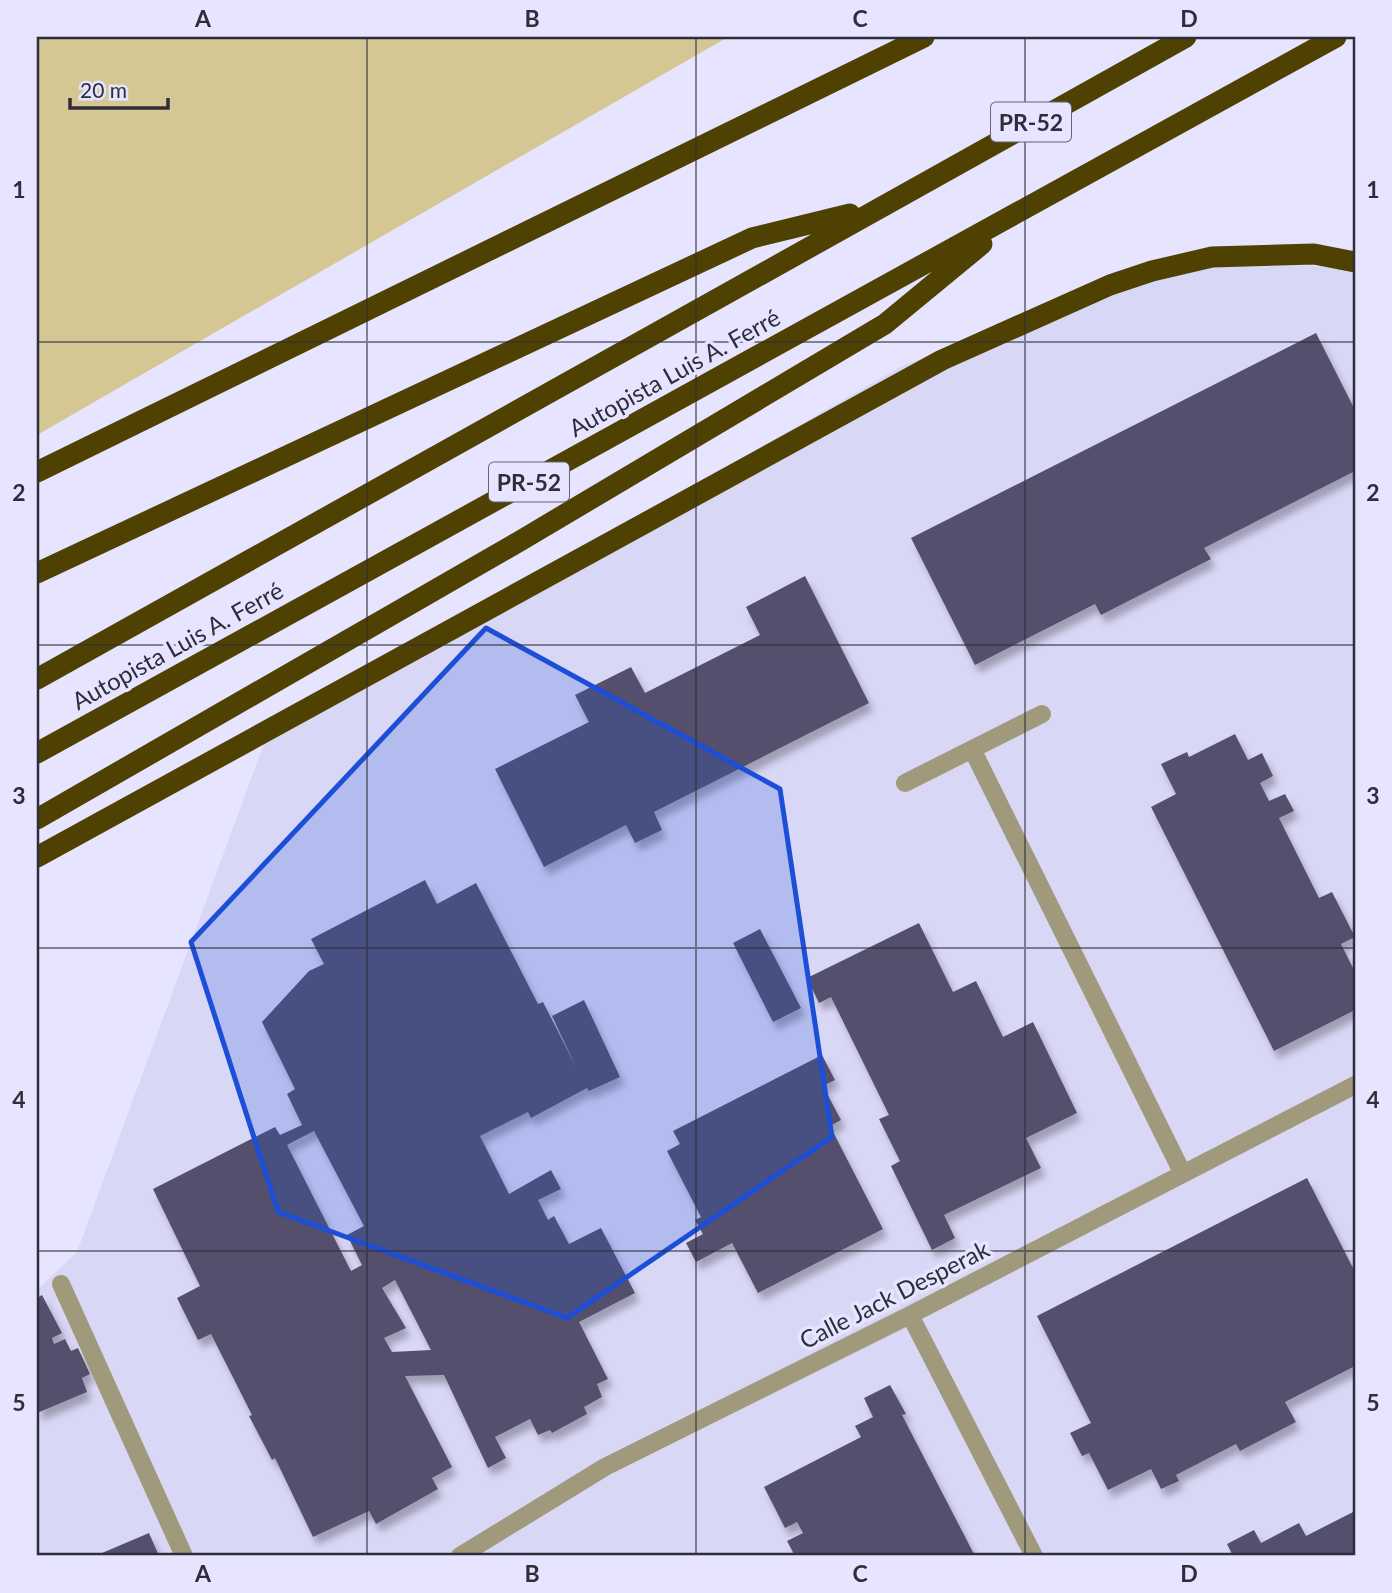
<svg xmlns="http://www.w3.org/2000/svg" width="1392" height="1593" viewBox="0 0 1392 1593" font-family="Lato,sans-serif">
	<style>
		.built { fill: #d9d7f6 }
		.green { fill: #d5c794 }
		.building { fill: #53506c; fill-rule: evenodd; filter: url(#shadow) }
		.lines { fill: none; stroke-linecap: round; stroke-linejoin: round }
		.minor { stroke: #a1997b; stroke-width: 18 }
		.highway { stroke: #4f4102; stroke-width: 21 }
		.marked { fill: #1d4ed8; fill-opacity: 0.2; stroke: #1d4ed8; stroke-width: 5; stroke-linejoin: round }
		.grid { fill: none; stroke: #2e2d3a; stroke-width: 2; stroke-opacity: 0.55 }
		.labels { text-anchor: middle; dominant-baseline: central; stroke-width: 7; stroke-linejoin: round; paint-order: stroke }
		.shield { fill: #e6e4ff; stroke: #656475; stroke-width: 2 }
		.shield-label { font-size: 23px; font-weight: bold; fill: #2e2d3a }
		.street-label { font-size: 24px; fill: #2e2d3a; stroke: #e6e4ff }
		.neatline { fill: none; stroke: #2e2d3a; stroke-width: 2.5 }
		.grid-label { font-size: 23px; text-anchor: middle; font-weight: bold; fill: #2e2d3a }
	</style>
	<defs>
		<filter id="shadow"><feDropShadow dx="4.5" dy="8" stdDeviation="3.5" flood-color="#0004"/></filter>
	</defs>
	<rect width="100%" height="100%" fill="#e6e4ff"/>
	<path class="built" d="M1180,256L1355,269V1556H37V1290L77,1252L269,730L900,367Z"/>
	<path class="green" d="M37,37H728L37,435Z"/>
	<path class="building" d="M1316,333L1355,410V471L1204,548L1211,559L1101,615L1095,604L975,665L911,538Z
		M805,576L869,703L654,812L662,830L635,843L626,825L544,867L495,769L589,722L575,695L631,667L645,693L760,635L746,607Z
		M1235,734L1248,760L1262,753L1273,776L1260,783L1269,801L1285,794L1294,811L1279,818L1319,898L1332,892L1355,937L1341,944L1355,972V1010L1274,1051L1151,807L1176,794L1161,764L1187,752L1189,757Z
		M425,880L437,904L476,883L538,1004L543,1002L576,1067L552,1016L584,1000L620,1077L589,1091L587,1088L531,1118L528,1112L480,1136L509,1194L551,1170L561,1189L538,1200L548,1220L554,1216L569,1244L601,1228L635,1293L579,1322L608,1379L597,1384L602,1397L584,1407L587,1414L552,1433L550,1430L538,1435L530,1419L495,1437L506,1458L488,1468L444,1375L405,1376L452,1467L432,1478L438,1489L376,1524L369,1511L313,1537L275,1458L272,1460L249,1416L252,1415L211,1334L198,1340L177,1298L200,1286L153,1189L275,1127L280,1135L302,1125L287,1094L295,1089L262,1022L309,971L324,964L311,939ZM314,1131L364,1226L347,1235L362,1265L351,1271L287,1145ZM395,1280L431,1350L392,1352L384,1338L406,1328L382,1288Z
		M919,923L953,992L976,981L1003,1037L1033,1022L1077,1113L1026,1138L1041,1168L944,1215L955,1238L932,1250L891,1166L900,1161L879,1119L889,1115L831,997L819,1003L807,978Z
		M760,929L801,1008L773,1022L733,943Z
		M822,1055L835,1080L823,1086L841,1120L830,1126L883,1229L758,1293L732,1243L696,1262L686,1243L703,1234L695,1220L701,1217L667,1151L680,1144L673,1131Z
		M1307,1178L1355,1272V1366L1285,1402L1296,1422L1240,1451L1236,1444L1176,1475L1179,1481L1161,1489L1151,1469L1108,1490L1089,1453L1082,1456L1070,1433L1091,1423L1037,1316Z
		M42,1295L62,1333L52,1338L54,1344L65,1339L71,1351L78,1348L90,1374L82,1378L87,1392L37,1413V1298Z
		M890,1385L906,1414L902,1415L975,1556H817L816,1553L795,1556L787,1541L803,1533L797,1522L785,1528L764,1487L861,1437L855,1426L873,1417L864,1398Z
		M1355,1511V1556H1233L1227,1544L1254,1530L1261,1543L1299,1523L1306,1536Z
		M149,1533L159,1556H95Z"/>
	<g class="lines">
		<path class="minor" d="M973,751L1182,1172
			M905,783L1042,714
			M61,1284L184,1556
			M910,1315L1034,1556
			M460,1556L605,1467L910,1315L1355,1085"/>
		<path class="highway" d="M37,472L924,37
			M37,573L752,238L850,214
			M37,679L1186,37
			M37,753L1336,37
			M37,819L520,541L885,324L982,244
			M37,857L942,360L1110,285L1152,271L1212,257L1314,254L1355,262"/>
	</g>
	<path class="marked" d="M486,628L780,789L832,1137L567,1318L278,1212L191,942Z"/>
	<path class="grid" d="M367,37V1556M696,37V1556M1025,37V1556M37,342H1355M37,645H1355M37,948H1355M37,1251H1355"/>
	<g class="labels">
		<g class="shield">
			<rect x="991" y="102.5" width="80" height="39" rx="5"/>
			<rect x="489" y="462.5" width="80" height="39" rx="5"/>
		</g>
		<g class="shield-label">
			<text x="1031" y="122">PR-52</text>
			<text x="529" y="482">PR-52</text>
		</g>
		<g class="street-label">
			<text transform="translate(674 372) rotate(-29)">Autopista Luis A. Ferré</text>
			<text transform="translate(177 645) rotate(-29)">Autopista Luis A. Ferré</text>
			<text transform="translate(894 1294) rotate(-27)">Calle Jack Desperak</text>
		</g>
	</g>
	<rect width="1392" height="1593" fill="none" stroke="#e6e4ff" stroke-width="77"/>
	<path d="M70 98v10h98v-10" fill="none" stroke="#2e2d3a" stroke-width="3.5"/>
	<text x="80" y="98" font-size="21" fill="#2e2d3a" stroke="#e6e4ff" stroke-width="5" paint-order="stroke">20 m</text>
	<rect x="38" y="38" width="1316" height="1516" class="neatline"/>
	<g class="grid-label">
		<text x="203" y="27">A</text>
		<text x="532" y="27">B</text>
		<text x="860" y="27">C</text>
		<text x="1189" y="27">D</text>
		<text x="19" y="198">1</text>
		<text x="1373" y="198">1</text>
		<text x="19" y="501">2</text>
		<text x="1373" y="501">2</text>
		<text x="19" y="804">3</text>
		<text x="1373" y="804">3</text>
		<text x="19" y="1108">4</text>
		<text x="1373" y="1108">4</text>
		<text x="19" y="1411">5</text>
		<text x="1373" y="1411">5</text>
		<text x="203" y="1582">A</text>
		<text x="532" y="1582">B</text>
		<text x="860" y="1582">C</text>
		<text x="1189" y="1582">D</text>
	</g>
</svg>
